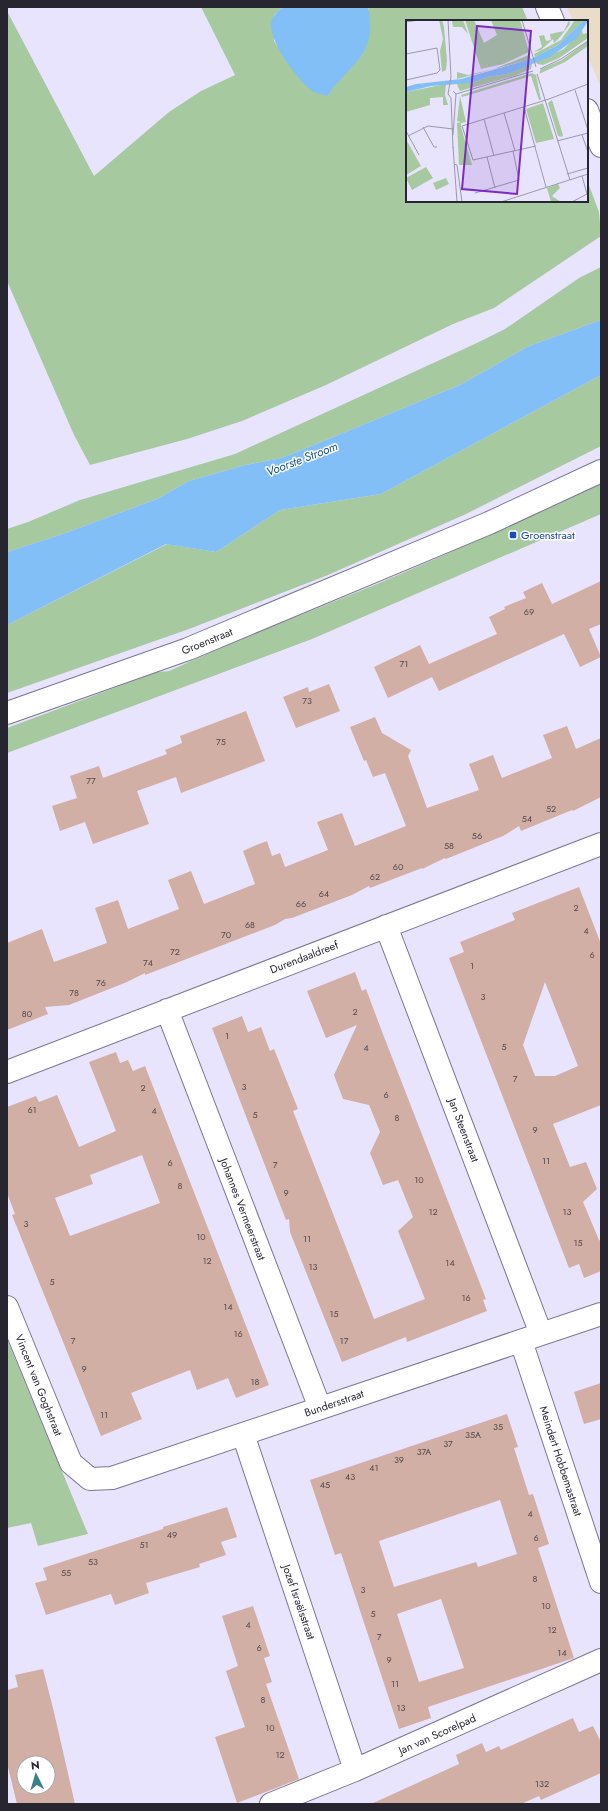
<svg xmlns="http://www.w3.org/2000/svg" width="608" height="1811" viewBox="0 0 608 1811" font-family="Jost,sans-serif">
	<style>
		.education { fill: #e9dcc9 }
		.green { fill: #a6c9a0 }
		.water { fill: #82bff7 }
		.building { fill: #d1afa5; fill-rule: evenodd }
		.lines { fill: none; stroke-linecap: round; stroke-linejoin: round }
		.street-casing { stroke: #7b7591; stroke-width: 24 }
		.secondary-casing { stroke: #7b7591; stroke-width: 24 }
		.street { stroke: #fff; stroke-width: 22 }
		.secondary { stroke: #fff; stroke-width: 22 }
		.transit-dot { fill: #1a4fb4; stroke: #fff; stroke-width: 1.5 }
		.labels { text-anchor: middle; dominant-baseline: central; stroke-width: 3; stroke-linejoin: round; paint-order: stroke }
		.number-label { font-size: 9px; fill: #52484d }
		.transit-label { font-size: 11px; fill: #164399; stroke: #fff; text-anchor: start }
		.street-label { font-size: 11px; fill: #272530; stroke: #fff }
		.water-label { font-size: 12px; font-style: italic; fill: #125588; stroke: #fff }
		.inset-road { fill: none; stroke: #9b98ab; stroke-width: 1 }
		.view { fill: #7b2cbf; fill-opacity: 0.15; stroke: #7b2cbf; stroke-width: 2 }
		.inset-edge { fill: none; stroke: #272530; stroke-width: 2 }
	</style>
	<rect width="100%" height="100%" fill="#e9e4fd"/>
	<path class="education" d="M567,7H601V87L587,55V21H573Z"/>
	<path class="green" d="M201,7H283L274,15V41L295,73L328,96L369,11L368,7H522L528,21H407V201H587V180L599,212L601,236L494,308L453,324L326,385L242,421L187,439L90,465L74,435L7,281V11L94,176L169,112L201,91L235,75Z
		M601,267V320L529,346L460,385L282,458L245,465L189,481L157,499L60,535L7,552V529L28,522L80,500L235,454L479,342L505,329L579,278Z
		M601,375V446L466,514L328,575L189,629L7,693V625L167,544L216,552L280,510L381,494Z
		M601,482V514L312,639L7,753V728L157,672L169,671L227,645L377,584L442,556Z
		M7,1339L88,1534L38,1546L31,1523L7,1528Z"/>
	<path class="water" d="M283,7H368C370,13 369,19 370,25C371,60 343,70 328,96C323,94 315,94 311,90C296,78 271,44 271,25C271,17 277,12 283,7Z
		M601,320V375L381,494L280,510L216,552L166,544L7,625V552L60,535L157,499L189,481L245,465L282,458L460,385L529,346Z"/>
	<path class="building" d="M601,581V624L589,629L601,657L580,667L564,634L439,691L432,677L388,698L374,667L420,645L429,664L497,634L489,617L505,609L504,607L526,598L523,592L542,583L552,604Z
		M329,684L340,711L296,728L283,697L308,687L309,692Z
		M246,711L265,761L181,793L176,777L137,791L149,824L93,844L85,822L60,831L52,806L77,798L70,776L99,766L103,778L167,754L165,750L182,743L180,736Z
		M375,717L382,733L411,750L408,756L427,808L479,790L469,764L493,755L502,778L552,758L543,735L567,726L576,749L601,738V797L573,811L572,810L521,831L519,826L503,836L446,859L445,858L422,869V868L370,888L369,886L352,895L292,918L285,919L275,925L145,975V973L127,982L69,1005L45,1007L48,1014L7,1030V943L42,929L54,962L107,943L95,908L118,900L128,929L179,909L168,880L191,871L204,904L255,884L243,851L254,846L267,841L272,856L280,853L285,867L328,850L317,822L342,813L355,846L406,826L385,773L373,777L366,760L364,761L350,727Z
		M579,887L601,944V1105L553,1124L570,1167L586,1162L597,1189L583,1202L599,1240L601,1241V1271L584,1278L579,1264L569,1268L449,958L464,952L460,942L515,920L512,913ZM545,982L578,1066L555,1076H535L523,1045Z
		M355,972L362,991L366,989L381,1029L486,1299L483,1300L487,1311L407,1342L406,1337L342,1362L290,1232L289,1219L286,1220L212,1028L242,1016L248,1032L261,1027L270,1051L274,1049L298,1109L293,1111L374,1319L425,1299L398,1231L413,1217L398,1180L383,1185L370,1153L380,1132L374,1117L369,1105L343,1099L334,1075L357,1025L326,1038L307,991Z
		M116,1052L120,1063L128,1060L133,1071L145,1066L269,1385L236,1398L228,1378L197,1390L190,1370L131,1393L142,1419L101,1436L12,1215L15,1214L7,1193V1107L36,1096L39,1102L57,1095L79,1147L116,1131L89,1062ZM142,1155L160,1203L70,1236L55,1198L93,1184L90,1175Z
		M601,1383V1419L584,1424L574,1392Z
		M507,1414L518,1447L514,1448L529,1495L533,1494L549,1544L538,1548L574,1658L428,1707L431,1718L399,1729L341,1553L335,1555L310,1480ZM500,1500L517,1554L478,1567L476,1562L394,1587L379,1541ZM441,1599L464,1668L419,1682L397,1614Z
		M227,1507L237,1537L221,1542L226,1555L199,1564L200,1567L146,1583L149,1593L115,1605L111,1594L46,1615L35,1583L47,1580L43,1568L163,1529V1527Z
		M253,1606L270,1656L264,1658L272,1682L266,1684L299,1779L237,1803L215,1737L245,1727L226,1671L238,1666L222,1616Z
		M43,1669L53,1708L75,1804H17L7,1763V1690L18,1687L15,1675ZM24,1763H48V1787H24Z
		M573,1718L579,1732L593,1726L601,1742V1773L541,1800L539,1796L521,1804H371L459,1764L456,1755L482,1743L486,1752L499,1746L501,1750Z"/>
	<g class="lines">
		<g class="street-casing">
			<path id="street" d="M547,7L553,21
				M587,110L601,146
				M386,926L541,1334
				M167,1010L320,1408
				M7,1072L601,844
				M7,1307L71,1463L90,1479L112,1478L601,1314
				M521,1341L601,1582
				M243,1434L355,1770
				M271,1804L355,1770L601,1660"/>
		</g>
		<g class="secondary-casing">
			<path id="secondary" d="M7,713L188,649L489,523L601,471"/>
		</g>
		<use href="#street" class="street"/>
		<use href="#secondary" class="secondary"/>
	</g>
	<rect class="transit-dot" x="509" y="531" width="8" height="8" rx="2"/>
	<g class="labels">
		<g class="number-label">
			<text x="529" y="611">69</text>
			<text x="404" y="663">71</text>
			<text x="307" y="700">73</text>
			<text x="221" y="741">75</text>
			<text x="91" y="780">77</text>
			<text x="551" y="808">52</text>
			<text x="527" y="818">54</text>
			<text x="477" y="835">56</text>
			<text x="449" y="845">58</text>
			<text x="398" y="866">60</text>
			<text x="375" y="876">62</text>
			<text x="324" y="893">64</text>
			<text x="301" y="903">66</text>
			<text x="576" y="907">2</text>
			<text x="250" y="924">68</text>
			<text x="586" y="930">4</text>
			<text x="226" y="934">70</text>
			<text x="175" y="951">72</text>
			<text x="592" y="954">6</text>
			<text x="148" y="962">74</text>
			<text x="472" y="965">1</text>
			<text x="101" y="982">76</text>
			<text x="74" y="992">78</text>
			<text x="483" y="996">3</text>
			<text x="355" y="1011">2</text>
			<text x="27" y="1013">80</text>
			<text x="227" y="1035">1</text>
			<text x="504" y="1046">5</text>
			<text x="366" y="1047">4</text>
			<text x="515" y="1078">7</text>
			<text x="244" y="1086">3</text>
			<text x="143" y="1087">2</text>
			<text x="386" y="1094">6</text>
			<text x="32" y="1109">61</text>
			<text x="154" y="1110">4</text>
			<text x="255" y="1114">5</text>
			<text x="397" y="1117">8</text>
			<text x="535" y="1129">9</text>
			<text x="546" y="1160">11</text>
			<text x="170" y="1162">6</text>
			<text x="275" y="1164">7</text>
			<text x="419" y="1179">10</text>
			<text x="180" y="1185">8</text>
			<text x="286" y="1192">9</text>
			<text x="433" y="1211">12</text>
			<text x="567" y="1211">13</text>
			<text x="26" y="1223">3</text>
			<text x="201" y="1236">10</text>
			<text x="307" y="1238">11</text>
			<text x="578" y="1242">15</text>
			<text x="207" y="1260">12</text>
			<text x="450" y="1262">14</text>
			<text x="313" y="1266">13</text>
			<text x="52" y="1281">5</text>
			<text x="466" y="1297">16</text>
			<text x="228" y="1306">14</text>
			<text x="334" y="1313">15</text>
			<text x="238" y="1333">16</text>
			<text x="73" y="1340">7</text>
			<text x="344" y="1340">17</text>
			<text x="84" y="1368">9</text>
			<text x="255" y="1381">18</text>
			<text x="104" y="1414">11</text>
			<text x="498" y="1426">35</text>
			<text x="473" y="1434">35A</text>
			<text x="448" y="1443">37</text>
			<text x="424" y="1451">37A</text>
			<text x="399" y="1459">39</text>
			<text x="374" y="1467">41</text>
			<text x="350" y="1476">43</text>
			<text x="325" y="1484">45</text>
			<text x="530" y="1513">4</text>
			<text x="172" y="1534">49</text>
			<text x="536" y="1537">6</text>
			<text x="144" y="1544">51</text>
			<text x="93" y="1561">53</text>
			<text x="66" y="1572">55</text>
			<text x="535" y="1578">8</text>
			<text x="363" y="1589">3</text>
			<text x="546" y="1605">10</text>
			<text x="373" y="1613">5</text>
			<text x="248" y="1624">4</text>
			<text x="552" y="1629">12</text>
			<text x="379" y="1636">7</text>
			<text x="259" y="1647">6</text>
			<text x="562" y="1652">14</text>
			<text x="389" y="1659">9</text>
			<text x="395" y="1683">11</text>
			<text x="263" y="1699">8</text>
			<text x="401" y="1707">13</text>
			<text x="270" y="1727">10</text>
			<text x="280" y="1754">12</text>
			<text x="542" y="1783">132</text>
		</g>
		<g class="transit-label">
			<text x="521" y="535">Groenstraat</text>
		</g>
		<g class="street-label">
			<text transform="translate(207 641) rotate(-22)">Groenstraat</text>
			<text transform="translate(304 957) rotate(-21)">Durendaaldreef</text>
			<text transform="translate(464 1130) rotate(69)">Jan Steenstraat</text>
			<text transform="translate(243 1209) rotate(69)">Johannes Vermeerstraat</text>
			<text transform="translate(39 1385) rotate(68)">Vincent van Goghstraat</text>
			<text transform="translate(334 1403) rotate(-19)">Bundersstraat</text>
			<text transform="translate(561 1461) rotate(72)">Meindert Hobbemastraat</text>
			<text transform="translate(299 1602) rotate(71)">Jozef Israëlsstraat</text>
			<text transform="translate(437 1734) rotate(-24)">Jan van Scorelpad</text>
		</g>
		<g class="water-label">
			<text transform="translate(302 459) rotate(-21)">Voorste Stroom</text>
		</g>
	</g>
	<g transform="translate(406 20)">
		<rect width="182" height="182" fill="#e9e4fd"/>
		<path d="M33,0H36L38,7L41,41L40,50L36,52L34,31L37,19ZM57,0L62,14L56,7H47L46,1ZM59,0H68L78,23L91,15L85,0H114L123,32L97,44L75,49ZM163,0L164,4L154,17L148,23L147,19L135,30L127,32L136,27L133,16L138,15L140,21L145,20L144,14L158,11ZM169,0H178L152,25L129,37L128,34L155,20ZM176,10L177,14L182,13V18L153,38L137,45L131,44L130,42L158,29ZM182,21V26L159,42L133,54L135,49L156,40ZM123,35L125,39L51,59V52L62,55L88,49ZM126,43L125,49L108,56L54,71L52,67L51,63H66L81,57L101,54ZM126,53L130,55L135,80H133L125,56L56,77L55,75ZM40,64L39,75L42,85H37V77L24,78V85L0,92V72ZM54,76L60,102L55,103V107L66,145H53L51,103L55,102L51,101ZM146,80L157,115L156,117L152,116L142,83ZM137,83L148,119L130,123L120,89ZM1,121L15,146L0,155V122ZM20,147L27,158L6,170L0,158ZM40,158L43,164L30,170L27,163ZM152,164L154,168L146,176L155,182H145L141,168Z" fill="#a6c9a0"/>
		<path d="M178,0L182,1L171,18L144,37L101,54L81,57L66,63L25,66L0,72V67L10,64L55,59L125,39L152,25Z" fill="#82bff7"/>
		<path class="inset-road" d="M42,0L45,57L42,74L45,78L47,128M116,0L130,47M0,2L13,0M0,34L31,28L34,50L31,53L0,60M134,49L155,39L182,21M131,54L164,160M169,70L182,110M50,74L127,51M118,87L140,167M98,93L109,131M78,99L88,136M17,107L28,127H31M0,111L13,135M47,115L50,74L47,71M176,115L182,132M2,116L22,106L47,109M151,121L182,113M130,126L67,140L56,106L143,79L182,64M47,127L51,182M81,137L89,168M48,144L51,145L56,182M161,154L182,148M69,173L113,160L107,131M95,182L182,154M166,182L181,174L176,156"/>
		<path class="view" d="M71,6L125,11L111,174L56,169Z"/>
		<rect width="182" height="182" class="inset-edge"/>
	</g>
	<rect width="608" height="1811" fill="none" stroke="#272530" stroke-width="16"/>
	<g transform="translate(36 1775) rotate(355)"><circle r="19" fill="#ffffff" stroke="#a9a8ac"/>
	<path d="M0-3L7 15L0 10L-7 15Z" fill="#398184"/>
	<text y="-6" font-size="11" font-weight="bold" text-anchor="middle" fill="#272530">N</text>
	</g>
</svg>
